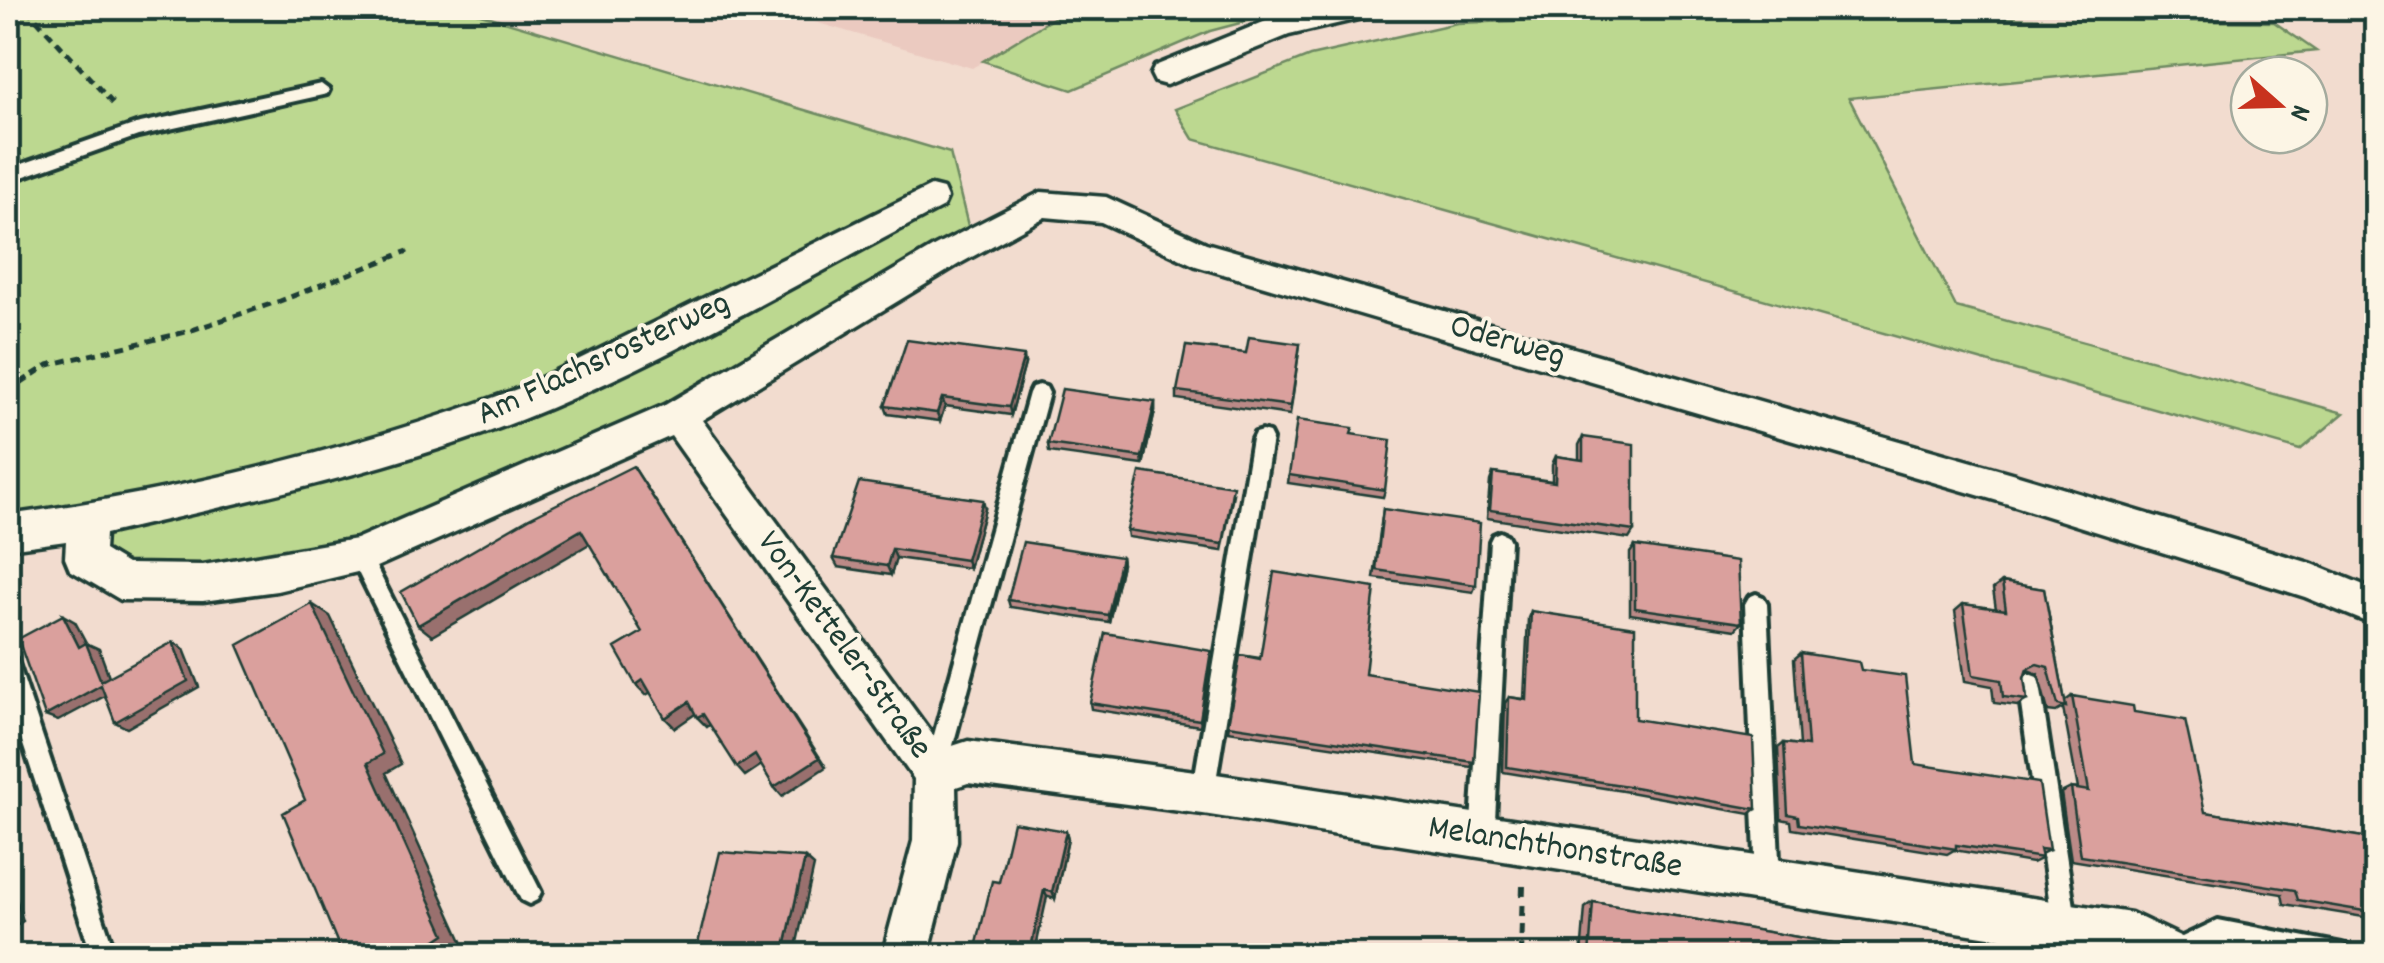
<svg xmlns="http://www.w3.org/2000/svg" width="2384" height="963" viewBox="0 0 2384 963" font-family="Dekko,sans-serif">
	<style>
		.built { fill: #ebcac0 }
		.green { fill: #bcd890; stroke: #6e8a62; stroke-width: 2.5 }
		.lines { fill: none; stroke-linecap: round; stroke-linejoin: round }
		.lane-casing { stroke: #1f3d34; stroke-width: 8 }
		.street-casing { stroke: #1f3d34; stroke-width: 7 }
		.path-far1 { stroke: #1f3d34; stroke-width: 5; stroke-dasharray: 9 6; stroke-linecap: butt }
		.path { stroke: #1f3d34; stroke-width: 6; stroke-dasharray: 11 9; stroke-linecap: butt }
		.lane { fill: #fcf5e5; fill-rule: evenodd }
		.street { fill: #fcf5e5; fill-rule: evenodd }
		.wall { fill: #bb8a87; stroke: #1f3d34; stroke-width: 2.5 }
		.shaded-wall { fill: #99706e; stroke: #1f3d34; stroke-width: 2.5 }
		.building { fill: #daa09d; stroke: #1f3d34; stroke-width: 2.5 }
		.labels { text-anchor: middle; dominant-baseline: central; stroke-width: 8; stroke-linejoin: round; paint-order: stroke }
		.street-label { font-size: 35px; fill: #1f3d34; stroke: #fcf5e5 }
	</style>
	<rect width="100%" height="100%" fill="#f2dccf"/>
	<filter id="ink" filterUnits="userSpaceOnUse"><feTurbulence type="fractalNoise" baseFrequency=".01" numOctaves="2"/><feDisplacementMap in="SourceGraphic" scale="20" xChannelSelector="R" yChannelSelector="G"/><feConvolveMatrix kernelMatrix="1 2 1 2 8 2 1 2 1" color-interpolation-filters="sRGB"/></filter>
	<g filter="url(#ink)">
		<path class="built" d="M798,8H1075L972,68L791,15Z"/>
		<path class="green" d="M8,8H460L950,153L970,234L667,408L355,542L222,568L137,567L96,544L86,506L8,518Z
			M1070,8H1297L1210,31L1072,90L983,61Z
			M1715,14L2274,22L2316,51L1849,98L1956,307L2344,413L2300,450L1193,139L1175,109L1310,56L1457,23Z"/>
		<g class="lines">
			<g class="lane-casing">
				<path id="lane" d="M321,84L329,90L327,94L138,136L8,182V169L136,124Z
					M1039,385L1046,387L1049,393L946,771L943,779L935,782L927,779L924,771L1029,393L1032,387Z
					M1262,431L1269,433L1272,439L1214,793L1211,801L1203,804L1195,801L1192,793L1252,439L1255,433Z
					M1500,532L1507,535L1510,541L1494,838L1490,846L1482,850L1474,846L1470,838L1490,541L1493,535Z
					M360,547L367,549L537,884L541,892L537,900L529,904L521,900L350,556L353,549Z
					M1756,594L1763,597L1767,604L1780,881L1776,889L1768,893L1760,889L1756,881L1745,604L1749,597Z
					M8,656L16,659L19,666L116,956H92L8,698Z
					M2029,674L2037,677L2040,684L2077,926L2073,934L2065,938L2057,934L2053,926L2018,684L2021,677Z
					M2218,920L2342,944L2351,947L2354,956H2277L2219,944L2197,956H2160L2163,946Z"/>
			</g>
			<g class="street-casing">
				<path id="street" d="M1320,8H1380L1375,15L1289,35L1166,85L1155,82L1151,74L1155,66L1271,19Z
					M931,186L943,189L947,198L943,207C813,274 685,351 550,408C408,468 254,499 105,534L104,550L127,564L203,565L356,539L665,405L935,246L1041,192L1106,197L1206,243L2015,474L2310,563L2376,590V626L2305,597L2015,506L1196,266L1101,222L1045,217L959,264L702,420L943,749L968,741L1203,772L2131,913L2188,940L2195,956H2111L1203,814L968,783L956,787L957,841L928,956H882L913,841L914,779L671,436L374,568L277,591L203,601L121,600L70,570L65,558L66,541L8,549V515C182,491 360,448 525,386Z"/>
			</g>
			<path class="path-far1" d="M26,8L116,107
				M8,391L48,365L186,332L280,301L408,251"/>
			<path class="path" d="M1521,956L1523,886"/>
			<use href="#lane" class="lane"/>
			<use href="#street" class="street"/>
		</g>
		<path class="wall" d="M1300,344L1290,415L1177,399V391L1246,353Z
			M1025,364L1011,415L945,406L940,421L888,414L885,406Z
			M1155,402V411L1143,465L1049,452L1048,444Z
			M1351,434L1385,490L1383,497L1288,483L1289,475Z
			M1583,437L1634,531L1629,539L1487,518L1490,481L1493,473L1552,481V464L1556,456L1579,460V445Z
			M1233,494L1222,551L1128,537L1127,530Z
			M985,509L969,568L896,558L891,575L838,567L833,558Z
			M1383,509L1476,585L1473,592L1374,578Z
			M1635,546L1741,623L1735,630L1630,614V553Z
			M1121,557L1122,564L1109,622L1010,607L1008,600Z
			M2002,582L2044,589L2065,701L2072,696L2134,712L2205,812L2376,839V919L2284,904L2282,894L2071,860L2061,793L2071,788L2078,789L2063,708L2056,712L2048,711L2038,674L2028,670L2024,678L2027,700L2017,706L1994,703L1992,686L1965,681L1955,611L1963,604L1996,609L1993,589Z
			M1531,611L1635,719L1756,809L1750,814L1629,792L1503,772L1505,703L1509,697L1524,699L1528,618Z
			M1801,653L1861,670L1915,764L2049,850L2041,854L2042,858L2032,863L1954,850L1947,854L1792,829L1791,821L1781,819L1778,748L1784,743L1800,745L1794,659Z
			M1240,655L1365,674L1474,762L1471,767L1228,731Z
			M1211,657L1200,726L1091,709L1090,703Z
			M1066,831L1068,839L1055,899L999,882Z
			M1593,902L1908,956H1581L1585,908Z"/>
		<path class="shaded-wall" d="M1024,356L1025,364L1011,415L1009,407Z
			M942,398L945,406L940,421L937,413Z
			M1155,402V411L1143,465L1142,457Z
			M633,466L826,767L782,796L774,787Z
			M983,500L985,509L969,568L966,560Z
			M581,530L591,543L432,636L418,625Z
			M892,549L896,558L891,575L887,566Z
			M1121,557L1122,564L1109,622L1108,615Z
			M312,604L330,616L401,764L386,773L462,941L440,956H412L368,763Z
			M63,615L75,622L88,646L86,643L99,649L113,687L101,681L79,647Z
			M173,642L184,649L199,687L127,728L115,722Z
			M643,680L653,691L646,695L636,685Z
			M101,685L114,691L58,721L45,716Z
			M689,702L698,712L675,728L665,718Z
			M703,714L712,723L707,727L697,717Z
			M755,755L763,764L745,776L737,767Z
			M1066,831L1068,839L1055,899L1052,892Z
			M805,858L814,866L794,956H783Z
			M8,870L23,921L8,931Z
			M1044,890L1047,897L1034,956H1029Z
			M8,938L13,956H8Z"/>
		<path class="building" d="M1249,337L1300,344L1291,406L1177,391L1186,346L1246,353Z
			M907,340L1024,356L1009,407L942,398L937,413L885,406Z
			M1062,389L1155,402L1142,457L1048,444Z
			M1297,420L1353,428L1351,434L1391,440L1385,490L1289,475Z
			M1583,437L1634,444V531L1490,510L1493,473L1555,482L1556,456L1583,460Z
			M633,466L819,758L774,787L755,755L737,767L703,714L697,717L689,702L665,718L643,680L636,685L615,648L642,632L581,530L418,625L401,592L529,518Z
			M1140,472L1233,486L1223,544L1127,530Z
			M859,482L983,500L966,560L892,549L887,566L833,558Z
			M1383,509L1480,523L1476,585L1376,570Z
			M1023,542L1121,557L1108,615L1008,600Z
			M1635,546L1738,561L1741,623L1635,608Z
			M1274,572L1375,588L1365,674L1479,692L1474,762L1228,725L1240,655L1260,659Z
			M2002,582L2044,589L2066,707L2058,705L2048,667L2037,664L2027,669L2024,678L2027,700L2003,697L2001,680L1973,675L1963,604L2006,610Z
			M312,604L383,754L368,763L445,934L412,956H354L353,953L343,956L283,813L305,800L238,645Z
			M1531,611L1635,627V719L1753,738L1756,809L1634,787L1507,767L1509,697L1527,700Z
			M63,615L79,647L86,643L101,681L173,642L188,681L115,722L101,685L45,716L18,639Z
			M1105,633L1211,651L1200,720L1090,703Z
			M1801,653L1859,662L1861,670L1905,676L1915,764L2039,783L2049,850L2040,849L2042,858L1956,845V849L1799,824L1798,816L1788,814L1784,743L1808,746Z
			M2072,696L2133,706L2134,712L2185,720L2205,812L2376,839V913L2298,900L2295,890L2081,856L2071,788L2089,791Z
			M1013,822L1066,831L1052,892L1044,890L1029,956H974L992,881L999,882Z
			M720,852L805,858L783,956H695Z
			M1593,902L1908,956H1589Z"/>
	</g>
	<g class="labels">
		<g class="street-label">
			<text transform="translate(1507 343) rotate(16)">Oderweg</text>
			<text transform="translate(604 360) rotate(-25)">Am Flachsrosterweg</text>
			<text transform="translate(843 646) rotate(54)">Von-Ketteler-Straße</text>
			<text transform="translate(1555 849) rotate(9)">Melanchthonstraße</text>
		</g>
	</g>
	<rect width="2384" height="963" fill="none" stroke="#fcf5e5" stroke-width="40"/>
	<rect x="20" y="20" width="2344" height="923" fill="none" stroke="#1f3d34" stroke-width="4" filter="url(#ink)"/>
	<g transform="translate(2279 105) rotate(110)"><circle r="48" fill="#fcf5e5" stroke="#a4ab9e" stroke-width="2.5"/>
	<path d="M0-8L18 38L0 25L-18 38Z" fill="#c8321e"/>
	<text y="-15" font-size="28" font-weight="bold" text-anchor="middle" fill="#1f3d34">N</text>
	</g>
</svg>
